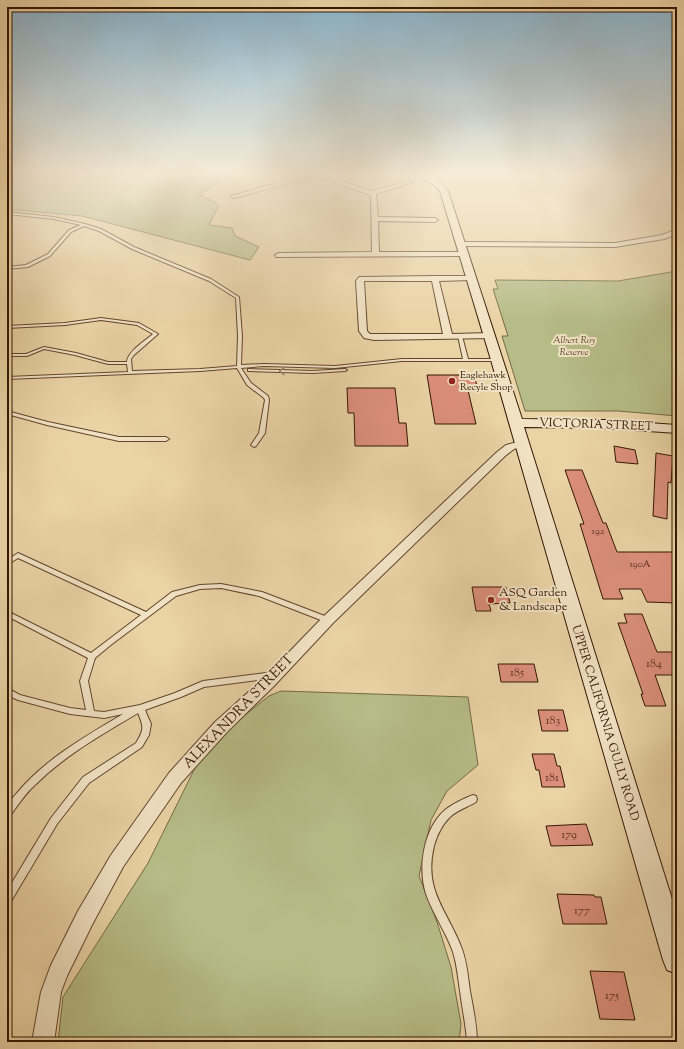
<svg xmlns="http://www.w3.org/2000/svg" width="684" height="1049" viewBox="0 0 684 1049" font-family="'Sorts Mill Goudy',serif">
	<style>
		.green { fill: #b6bc87; stroke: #756945 }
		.building { fill: #dc8f7c; stroke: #341603 }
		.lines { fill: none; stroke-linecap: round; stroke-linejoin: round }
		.lane-casing { stroke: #62452c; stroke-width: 2 }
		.street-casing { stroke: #62452c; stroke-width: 2 }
		.secondary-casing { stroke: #341603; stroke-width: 2 }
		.lane { fill: #f1e2c4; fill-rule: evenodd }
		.street { fill: #f1e2c4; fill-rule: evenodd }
		.secondary { fill: #f1e2c4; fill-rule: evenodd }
		.oneway { stroke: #9c866d }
		.poi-dot { fill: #8f2418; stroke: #f1e2c4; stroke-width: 1.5 }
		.labels { text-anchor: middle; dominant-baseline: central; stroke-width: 4; stroke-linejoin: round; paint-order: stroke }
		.far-park-label { font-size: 10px; font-style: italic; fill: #5b482b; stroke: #f1e2c4 }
		.far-poi-label { font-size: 10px; fill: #341603; stroke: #f1e2c4; text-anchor: start }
		.number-label { font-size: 10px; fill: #5e3421 }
		.street-label { font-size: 12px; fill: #341603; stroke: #f1e2c4 }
		.poi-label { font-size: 12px; fill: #341603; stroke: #f1e2c4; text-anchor: start }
		.near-number-label { font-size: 12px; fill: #5e3421 }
		.near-street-label { font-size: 14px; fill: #341603; stroke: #f1e2c4 }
	</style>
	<rect width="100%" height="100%" fill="#ead3a5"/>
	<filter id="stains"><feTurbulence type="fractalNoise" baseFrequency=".005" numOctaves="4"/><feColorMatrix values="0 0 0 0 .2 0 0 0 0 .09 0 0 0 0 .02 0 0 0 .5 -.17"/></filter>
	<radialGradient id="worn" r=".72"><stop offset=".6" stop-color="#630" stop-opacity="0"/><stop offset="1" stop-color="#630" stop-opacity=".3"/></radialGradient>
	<path class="green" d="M7,174H233L199,194L219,205L209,225L232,228L235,236L259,247L250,260L82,216L7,209Z
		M677,271V416L618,411H525L502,336H508L493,289H498L495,280L618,281Z
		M281,691L468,697L478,765L447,791L431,820L419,876L437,922L451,967L461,1024L459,1042H58L63,997L148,863L195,768L235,723L269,696Z"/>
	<path class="building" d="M427,375H474L477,386H467L476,424H435Z
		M347,388H395L399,423H406L408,446H355L354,413H348Z
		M614,446L635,450L638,464L616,462Z
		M656,453L673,456L671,483L668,482L667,519L653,516Z
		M565,470H582L603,523H606L617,552H675L677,556V603L647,602L641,589H619L623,599H603L580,524H584Z
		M472,587H506L510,603L489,604L491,611H476Z
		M624,614H642L657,652H677V675H655L666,706H645L641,694H643L618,623H627Z
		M498,664H534L538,682H501Z
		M538,710H563L568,731H542Z
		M532,754H554L557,766H560L565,787H542L539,770H536Z
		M586,824L593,845L551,846L546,826Z
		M557,894L594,895L595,897H601L607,924H563Z
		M590,971L624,972L635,1020L600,1019Z"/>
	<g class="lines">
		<g class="lane-casing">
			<path id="lane" d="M7,212L54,217L85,224L101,229L134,247L211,279L239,297L242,336L241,365L264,364L335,366L402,359H463L458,336L460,335L462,336L468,359H497L499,360L497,361H402L335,368L264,366L241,368L251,383L268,396L269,400L265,433L256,446L254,447L251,445L259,433L265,400L264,398L247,385L237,368L200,371L7,379V377L128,372L127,364H108L75,355L44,349L27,356H7V354H26L44,347L76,353L108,362H127C127,352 146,340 153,334L137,325L101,320L65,325L7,328V326L65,323L101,318L139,323L158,334L134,355L131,359L132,371L200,369L237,366L238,336L236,298L209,281L132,249L99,231L84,226L71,232L50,256L28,267L7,269V267L26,265L48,254L69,230L81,225L54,219L7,214Z
				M248,369L313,371L345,369L347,370L345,371L313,373L250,371H248Z
				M7,411L48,422L119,437H166L169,439L166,441H119L47,425L7,414Z
				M18,553L146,612L172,592L200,585L221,584L262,592L330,618L331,620L330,622H326L259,596L221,588L200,589L176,596L112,644L95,658L88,681L94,711L104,712L140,705L175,693L203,681L274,672L277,673L278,675L277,677L274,678L204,687L181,697L145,710L151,724L149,735L142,747L89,783L57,824L10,903L7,905V891L51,818L83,777L136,743C144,730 144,727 138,713C103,734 65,755 35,785C25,794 18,805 10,816L7,817C7,813 6,808 8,805C10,801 14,796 17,793C45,759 86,736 123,714L104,718L70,714L18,700L7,695V688L20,695L70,708L86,710L80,681L88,658L7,616V611L91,653L141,615L18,558L7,565V560Z
				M473,795L476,796L477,799L476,802C468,807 457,810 450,817C442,825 437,835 434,846C423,891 448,911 462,949C467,963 468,977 470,991C473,1008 477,1025 477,1042H467C466,1025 462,1008 460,991C458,978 457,965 453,952C446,932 433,914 426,894C418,869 423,830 444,811C450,805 465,798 473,795Z"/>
		</g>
		<g class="street-casing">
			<path id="street" d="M309,174H322L371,191L413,180V182L376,194L378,217L435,218L438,220L435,222L378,221L379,252H464L468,254L464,256L276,257L275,255L279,253L372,252L371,198L370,195L316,176L234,198L231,196Z
				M436,174H446L428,180L425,178Z
				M677,229V234L664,239L615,247L461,246L458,244L461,242L615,243L662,235Z
				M435,276H474L475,278L471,280L439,281L452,334L490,333L493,334L494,336L493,338L374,340L364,338L359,331L356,281L359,277ZM364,281H432L443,334H370L367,331Z
				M521,441L526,444L525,446L514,449L505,456L333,623L274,686L227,732L181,783L123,867L92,925L67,976L61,992L54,1042H32L41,992L51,965L78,911L111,855L169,773L215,722L264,678L323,617L497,452L506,445Z"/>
		</g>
		<g class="secondary-casing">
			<path id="secondary" d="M418,174C431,174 440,180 448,191L522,419L604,420L677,425V433L604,428L524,427L677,915V974L667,970L663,960L491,360L440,191L436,187Z"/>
		</g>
		<use href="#lane" class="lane"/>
		<use href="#street" class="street"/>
		<use href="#secondary" class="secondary"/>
	</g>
	<defs><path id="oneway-chevron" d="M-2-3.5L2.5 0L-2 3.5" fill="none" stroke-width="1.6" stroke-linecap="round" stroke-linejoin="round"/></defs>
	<use class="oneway" href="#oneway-chevron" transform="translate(282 371) rotate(-179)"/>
	<linearGradient id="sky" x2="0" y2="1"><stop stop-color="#88b5d0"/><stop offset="0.54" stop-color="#f6ebd6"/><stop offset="1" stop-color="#f6ebd6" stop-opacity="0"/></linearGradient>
	<rect width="684" height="321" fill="url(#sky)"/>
	<g class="poi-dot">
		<circle cx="452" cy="381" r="4"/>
		<circle cx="491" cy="600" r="4"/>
	</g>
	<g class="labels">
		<g class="far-park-label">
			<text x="574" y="340">Albert Roy<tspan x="574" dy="12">Reserve</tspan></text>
		</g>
		<g class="far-poi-label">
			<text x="460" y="375">Eaglehawk<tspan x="460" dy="12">Recyle Shop</tspan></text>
		</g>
		<g class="number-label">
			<text x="598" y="531">192</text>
			<text x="640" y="564">190A</text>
		</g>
		<g class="street-label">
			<text transform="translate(596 425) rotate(2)">VICTORIA STREET</text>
			<text transform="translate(605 723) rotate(73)">UPPER CALIFORNIA GULLY ROAD</text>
		</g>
		<g class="poi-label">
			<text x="499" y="593">ASQ Garden<tspan x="499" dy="14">&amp; Landscape</tspan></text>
		</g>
		<g class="near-number-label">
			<text x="654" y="664">184</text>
			<text x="517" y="673">185</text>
			<text x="553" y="721">183</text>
			<text x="552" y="778">181</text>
			<text x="569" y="835">179</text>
			<text x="582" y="911">177</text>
			<text x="612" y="996">175</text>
		</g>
		<g class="near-street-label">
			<text transform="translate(239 712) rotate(-46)">ALEXANDRA STREET</text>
		</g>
	</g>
	<rect width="684" height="1049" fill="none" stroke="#ead3a5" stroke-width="24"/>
	<rect x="8" y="8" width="668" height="1033" fill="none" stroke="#341603" stroke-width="2"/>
	<rect x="12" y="12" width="660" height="1025" fill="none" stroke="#341603"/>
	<rect width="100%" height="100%" filter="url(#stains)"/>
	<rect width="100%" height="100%" fill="url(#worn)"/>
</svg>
